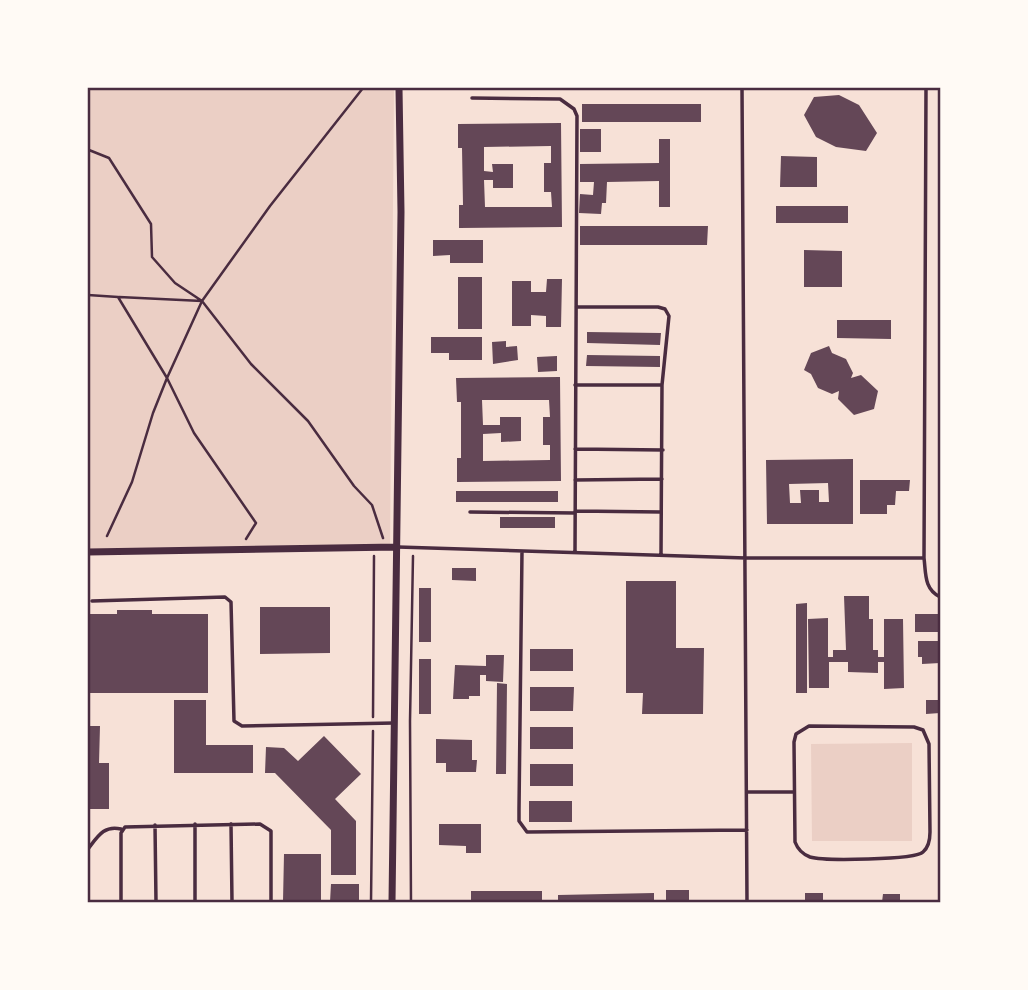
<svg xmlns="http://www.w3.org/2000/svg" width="1028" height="990" viewBox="0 0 1028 990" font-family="'Source Sans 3',sans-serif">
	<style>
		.green { fill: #ebcfc5 }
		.building { fill: #644757; fill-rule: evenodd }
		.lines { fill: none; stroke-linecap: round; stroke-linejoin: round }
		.path { stroke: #4a2c40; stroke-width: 2.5 }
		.service { stroke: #4a2c40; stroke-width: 3.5 }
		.minor { stroke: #4a2c40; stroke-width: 7 }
		.neatline { fill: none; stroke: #4a2c40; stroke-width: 2.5 }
	</style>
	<rect width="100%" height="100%" fill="#f7e1d7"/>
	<path class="green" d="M88,88H394L390,551L88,550Z
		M912,743V841H812L811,744Z"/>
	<path class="building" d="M839,95L859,105L877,133L866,151L836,147L816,137L804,115L814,97Z
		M582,104H701V122H582Z
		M561,123L562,227L459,228V205H463L462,148H458V124ZM551,146V163H544V192H551L552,207H485L484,180H493V188H513V164H492L493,172L484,171V147Z
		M580,129H601V152H580Z
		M659,139H670V207H659V181L607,182L606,203H602L601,214L579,213L580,194L593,195L594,182H580V164L659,163Z
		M781,156L817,157V187H780Z
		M776,206H848V223H776Z
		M580,226H708L707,245H580Z
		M433,240H483V263H450V255L433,256Z
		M804,250L842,251V287H804Z
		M458,277H482V329H458Z
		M547,279H562L561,327H546V316L531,315V326H512V281H531V292H546Z
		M837,320H891V339L837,338Z
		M587,332L661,333L660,345L587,343Z
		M431,337H482V360H449V353H431Z
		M506,341V347L517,346L518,360L493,364L492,342Z
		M829,346L832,353L846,359L853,373L851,378L861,375L878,391L874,409L854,415L838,399L839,391L832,394L818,388L811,374L804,370L811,353Z
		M587,355L660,356V367L586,366Z
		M557,356V371L538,372L537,357Z
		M560,377L561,481L457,482V458H461V402H457L456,378ZM482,400H549L550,417H543V445H550V460L483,461V434L501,433V442L521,441V417H500V425H483Z
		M853,459V524H767L766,460ZM828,483L829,502H819V490H800L801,503H790L789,484Z
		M860,480H910L909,491H896L895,505H887V514H860Z
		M456,491H558V502H456Z
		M500,517H555V528H500Z
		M452,568H476V581L452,580Z
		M626,581H676V648H704L703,714H642L643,693H626Z
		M419,588H431V642H419Z
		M844,596H869V619H873V650H878V657H884V619H903L904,688L884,689V662H878V673L848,672V662H829V688H809L808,619L828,618V657H833V650H846Z
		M807,603V693H796V604Z
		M260,607H330V653L260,654Z
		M117,610H152V614H208V693H88V614H117Z
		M915,614H940V632H915Z
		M918,641H940V663L922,664V657H918Z
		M530,649H573V671H530Z
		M486,655H504L503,682L486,681V675H480V696H469V699H453L455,665L486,666Z
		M419,659H431V714H419Z
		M497,683L507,684L506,774H496Z
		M530,687H574L573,711H530Z
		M174,700H206V745H253V773H174Z
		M926,700H940V713L926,714Z
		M88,726H100L99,763H109V809H88Z
		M530,727H573V749H530Z
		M324,736L361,774L335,799L356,821V875H331V830L275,773H265L266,747L284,748L298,761Z
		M436,739L472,740V760H477L476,772H446V763H436Z
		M530,764H573V786H530Z
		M529,801H572V822H529Z
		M439,824H481V853H466V846L439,845Z
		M284,854H321V902L283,901Z
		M331,884H359V902H330Z
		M666,890H689V902H666Z
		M471,891H542V902H471Z
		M654,893V902H558V895Z
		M805,893H823V902H805Z
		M883,894H900V902H882Z"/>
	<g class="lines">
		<path class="path" d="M89,150L109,158L151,224L152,257L175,283L202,301L119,297
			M88,295L118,297L167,378L194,433L256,523L246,539
			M202,301L251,364L308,421L354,486L372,505L383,538
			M107,536L132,482L153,413L167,378L202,301L270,206L363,88
			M373,717L374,556
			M371,902L373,731
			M411,902L410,721L413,556"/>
		<path class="service" d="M742,88L747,902
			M926,88L924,558C926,574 924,589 940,597
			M472,98L560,99L574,109L577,116L575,552
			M576,307H658L665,309L669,316L662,385L661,555
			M575,385H662
			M575,449L663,450
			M575,480L662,479
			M575,511L661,512
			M470,512L575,513
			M398,547L746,558H924
			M522,551L519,809V821L527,832L747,830
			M92,601L225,597L231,602L234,721L242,726L394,723
			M809,726L914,727L923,730L929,744L930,832C930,839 929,847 923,852C915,860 823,861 810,857C802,854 798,850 795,842L794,742L796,734Z
			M747,792H794
			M231,824L232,902
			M155,825L156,902
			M88,849C98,836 104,825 121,829
			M121,902V833L125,827L260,824L271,831V902
			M195,902V824"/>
		<path class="minor" d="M88,552L397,547
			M392,902L401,212L399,88"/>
	</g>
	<rect width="1028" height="990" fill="none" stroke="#fffaf5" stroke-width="178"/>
	<rect x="89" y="89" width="850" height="812" class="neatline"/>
</svg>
